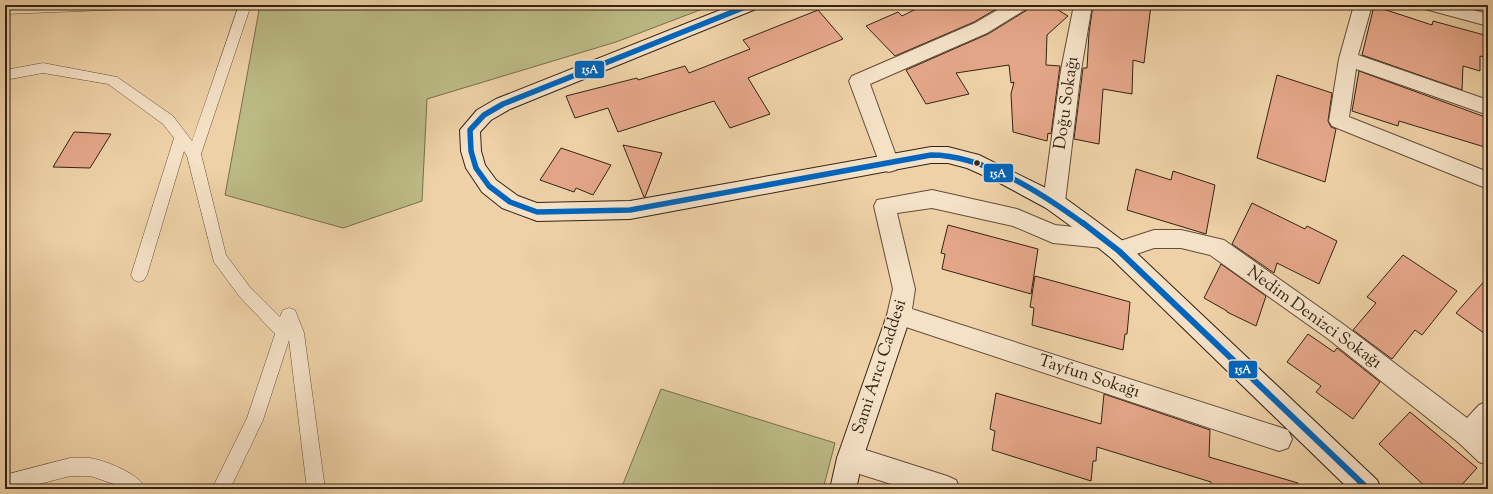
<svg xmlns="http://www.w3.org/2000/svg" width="1493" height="494" viewBox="0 0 1493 494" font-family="'Sorts Mill Goudy',serif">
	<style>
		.green { fill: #bbba85; stroke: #786e4c }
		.building { fill: #e4a689; stroke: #352314 }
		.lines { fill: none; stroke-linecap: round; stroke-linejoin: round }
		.lane-casing { stroke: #634e39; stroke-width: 1 }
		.street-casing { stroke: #634e39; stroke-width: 2 }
		.secondary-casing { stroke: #352314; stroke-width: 2 }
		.lane { fill: #f4e1c6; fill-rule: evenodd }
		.street { fill: #f4e1c6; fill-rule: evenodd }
		.secondary { fill: #f4e1c6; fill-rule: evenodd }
		.bus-1-far1-casing { stroke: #f4e1c6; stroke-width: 8 }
		.bus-1-casing { stroke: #f4e1c6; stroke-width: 10 }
		.bus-1-far1 { stroke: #0065bd; stroke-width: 5.5 }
		.bus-1 { stroke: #0065bd; stroke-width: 6 }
		.bus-dot { fill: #352314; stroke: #f4e1c6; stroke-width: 1.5 }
		.labels { text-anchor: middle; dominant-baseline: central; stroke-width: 3; stroke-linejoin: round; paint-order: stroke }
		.street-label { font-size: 17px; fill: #352314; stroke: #f4e1c6 }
		.line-badge { stroke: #f4e1c6; stroke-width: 1.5 }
		.badge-label { font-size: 11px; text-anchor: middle; font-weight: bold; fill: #fff }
	</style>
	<rect width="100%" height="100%" fill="#eed1a7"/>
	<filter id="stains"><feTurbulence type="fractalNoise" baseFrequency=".005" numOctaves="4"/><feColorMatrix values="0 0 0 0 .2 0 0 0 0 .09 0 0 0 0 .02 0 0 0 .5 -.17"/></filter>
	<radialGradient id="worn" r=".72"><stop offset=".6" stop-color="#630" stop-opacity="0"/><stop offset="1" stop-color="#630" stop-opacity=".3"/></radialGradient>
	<path class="green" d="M260,5H713L616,42L427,99L422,201L343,228L225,195Z
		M661,389L835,443L823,489H621Z"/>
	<path class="building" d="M924,5H1003L974,22L895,56L866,26L898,12L902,16Z
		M1030,5H1050L1068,16L1047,35L1046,65L1060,66L1051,134L1048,133L1047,141L1013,132L1011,94L1014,82L1011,83L1009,65L956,73L969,94L926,104L906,70L988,34L1027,10Z
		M1093,5H1151L1144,63L1133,60L1132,94L1103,89L1099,144L1074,139L1083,68H1087L1089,33Z
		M1374,6L1432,25L1433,21L1488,36V58L1480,56V71L1463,66L1462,90L1362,55Z
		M818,10L843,39L748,78L770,114L730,128L714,101L618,132L608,108L575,118L566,96L637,78L638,80L685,66L689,73L750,49L743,40Z
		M1359,71L1488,118V148L1399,121L1398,126L1352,111Z
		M1277,75L1332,93L1328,121L1331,127L1336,129L1325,182L1257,158Z
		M74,132L111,134L90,168L53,167Z
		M623,145L662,153L645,197H644Z
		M561,148L611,165L593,195L576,188L574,192L540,180Z
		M1136,169L1171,180L1173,171L1215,185L1206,234L1127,210Z
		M1252,203L1305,229L1307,226L1337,241L1319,284L1277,263L1274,273L1232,244Z
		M948,225L1038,249L1031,294L942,269L945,254L941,253Z
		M1403,255L1457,291L1422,335L1415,330L1392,359L1353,330L1376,303L1367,297Z
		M1221,264L1266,296L1256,326L1227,312V311L1204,298Z
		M1035,276L1130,302L1127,334H1125L1123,350L1032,325L1034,308L1030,307Z
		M1488,277V336L1456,313Z
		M1308,334L1334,352L1337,348L1380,382L1353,419L1316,392L1321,386L1287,362Z
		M996,393L1101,424L1104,394L1210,430L1209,457L1298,483L1297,489H1211V482L1097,447L1096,461H1093L1091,481L992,450L995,431L990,429Z
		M1410,412L1477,468L1458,489H1428L1379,444Z"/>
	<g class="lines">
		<g class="lane-casing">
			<path id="lane" d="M138,5L136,8L132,9L5,14V6Z
				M239,5H251L201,154L226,255L249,286L280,317L283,310L289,308L295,310L304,333L325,489H307L289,340L263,420L230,489H212L247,418L275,334L239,296L214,262L187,156L184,151L147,275L144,280L139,282L134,280L131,275L174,138L163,124L108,84L43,73L5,80V70L43,63L117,77L173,116L192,141Z
				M70,458C76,458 83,458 89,458C105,460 140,474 146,489H121L114,484L90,476H70L20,489H5V475Z"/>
		</g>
		<g class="street-casing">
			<path id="street" d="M1006,5H1029L1026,9L987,33L870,84L899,164L896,170L889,172L882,170L849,81L852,76L975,23Z
				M1074,5H1092L1081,70L1065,202L1062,208L1054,211L1046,208L1043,202L1061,70Z
				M1354,5H1372L1358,55L1488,100V115L1356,69L1349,117L1488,172V189L1332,126L1329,121L1339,59Z
				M1422,5H1455L1488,14V26L1425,9Z
				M932,190L1017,209L1055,225L1103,230L1111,232L1114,239L1111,244L1154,230H1181L1224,240L1343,324L1467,418L1479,405L1488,401V431L1485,433L1488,436V465L1479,462L1459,443L1327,338L1210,255L1181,248H1154L1119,260L1111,258L1108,251L1111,246L1103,248L1053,243L1013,226L932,208L897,213L915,289L912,309L1279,427L1288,430L1292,439L1288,448L1279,451L891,322L887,315L893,289L874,206L877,200Z
				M850,445L947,476L956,480L960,489H907L850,471L841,467L837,458L841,449Z"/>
		</g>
		<g class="secondary-casing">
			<path id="secondary" d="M733,5H759L756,9L510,109L491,120L480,132L481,151L485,165L496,180L518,196L537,203L630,201L931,147H948L979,155L1062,196L1095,220L1127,244L1377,480L1381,489H1349L1111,258L1079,232L1046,208L998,182L967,168L948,163H931L630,219L537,221L502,208L482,192L466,168L461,151L460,130L477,110L496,99Z
				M899,305L907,308L911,315L863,458L856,489H830L837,458L887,315L891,308Z"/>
		</g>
		<use href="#lane" class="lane"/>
		<use href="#street" class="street"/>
		<use href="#secondary" class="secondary"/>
		<g class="bus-1-far1-casing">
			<path id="bus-1-far1" d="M750,5L503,104L484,115L470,130L471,151L476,168L489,186L510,202L537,212L630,210L931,155C984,155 1043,194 1084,224"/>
		</g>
		<g class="bus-1-casing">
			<path id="bus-1" d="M1083,223L1119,251L1368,489"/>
		</g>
		<use href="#bus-1-far1" class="bus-1-far1"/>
		<use href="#bus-1" class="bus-1"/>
	</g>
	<circle class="bus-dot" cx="977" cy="163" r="3.5"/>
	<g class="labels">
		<g class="street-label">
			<text transform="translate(1067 103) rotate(-82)">Doğu Sokağı</text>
			<text transform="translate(1314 318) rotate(36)">Nedim Denizci Sokağı</text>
			<text transform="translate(880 367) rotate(-72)">Sami Arıcı Caddesi</text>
			<text transform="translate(1089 377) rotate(18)">Tayfun Sokağı</text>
		</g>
	</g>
	<g class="line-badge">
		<rect x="574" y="60" width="31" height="19" rx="4" fill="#0065bd"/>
		<rect x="983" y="163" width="31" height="20" rx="4" fill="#0065bd"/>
		<rect x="1228" y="360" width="30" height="19" rx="4" fill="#0065bd"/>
	</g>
	<g class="badge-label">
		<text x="590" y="73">15A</text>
		<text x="998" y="177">15A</text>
		<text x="1243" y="373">15A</text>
	</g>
	<rect width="1493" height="494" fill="none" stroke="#eed1a7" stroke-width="20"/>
	<rect x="6" y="6" width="1481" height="482" fill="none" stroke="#352314" stroke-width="2"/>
	<rect x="10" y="10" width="1473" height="474" fill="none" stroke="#352314"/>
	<rect width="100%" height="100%" filter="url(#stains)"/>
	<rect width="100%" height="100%" fill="url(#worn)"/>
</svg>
